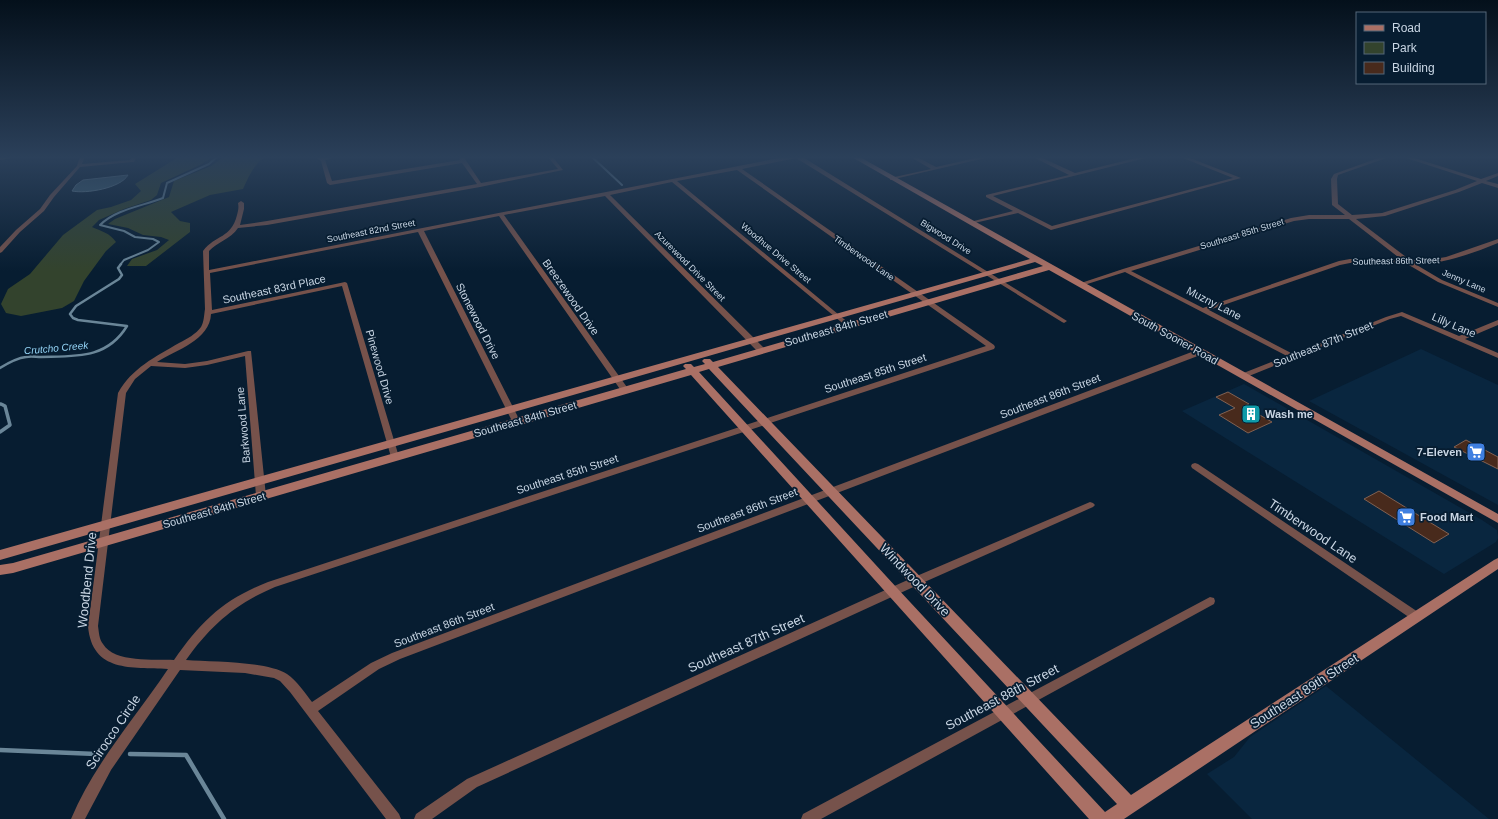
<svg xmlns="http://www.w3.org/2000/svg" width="1498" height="819" viewBox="0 0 1498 819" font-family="Helvetica,sans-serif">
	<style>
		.built { fill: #09263f }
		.green { fill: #33432d }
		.water { fill: #416477; stroke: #6a8698 }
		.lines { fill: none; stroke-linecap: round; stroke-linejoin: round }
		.stream-far3 { stroke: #6a8698; stroke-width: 2 }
		.stream-far2 { stroke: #6a8698; stroke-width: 2.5 }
		.stream-far1 { stroke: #6a8698; stroke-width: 3.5 }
		.stream { stroke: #6a8698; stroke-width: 4.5 }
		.building { fill: #482a1c; stroke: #816152 }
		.street { fill: #76524b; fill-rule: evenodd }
		.secondary { fill: #aa7065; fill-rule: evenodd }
		.labels { text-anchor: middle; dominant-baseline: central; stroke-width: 3.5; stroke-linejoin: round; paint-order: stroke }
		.far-street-label { font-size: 9px; fill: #c9d6e4; stroke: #071d31 }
		.far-water-label { font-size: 10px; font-style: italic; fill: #96d6f8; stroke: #071d31 }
		.street-label { font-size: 11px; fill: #c9d6e4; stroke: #071d31 }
		.poi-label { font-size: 11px; font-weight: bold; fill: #c9d6e4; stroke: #071d31; text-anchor: start }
		.near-street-label { font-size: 13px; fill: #c9d6e4; stroke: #071d31 }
	</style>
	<rect width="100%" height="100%" fill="#071d31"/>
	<path class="built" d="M1421,349L1498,385V505L1309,401Z
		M1244,384L1482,520L1497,530L1498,538L1496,542L1444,574L1182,411Z
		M1326,686L1489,819H1252L1207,774L1234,757L1250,737Z"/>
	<path class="green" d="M180,156H213L202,164L161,183L157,195L151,200L124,209L99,220L92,227C101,231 110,233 116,242L106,251L84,281L74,301L62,308L21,316L6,313L1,304L8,289L30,274L63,235L97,210L111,207L131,200L141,191L135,184Z
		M225,156H267C254,163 249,176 243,189L210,195L171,212L180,221L190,223V232L146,266H127L132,259L157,250L169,240L161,237L143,235L128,228L108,224L115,219L169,197L174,181L211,166Z"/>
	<path class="water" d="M128,175C121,188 86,194 72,191L76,185L83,180Z"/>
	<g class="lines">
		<path class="stream-far3" d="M591,156L622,185
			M120,265L124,260L148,250L159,242L153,239L135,237L124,231L100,225C116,209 143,206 163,198L167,183L209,164L218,156"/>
		<path class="stream-far2" d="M0,368C8,363 17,358 26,357C31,356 36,357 41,357C76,356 107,359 127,326L78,320L73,318L70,314L76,306L119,279L122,275L118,268L121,264
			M0,404L3,405"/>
		<path class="stream-far1" d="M0,432L10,425L5,406L1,404"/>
		<path class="stream" d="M0,750L96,754
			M130,754L186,755L224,819"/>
	</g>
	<path class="building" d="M1228,392L1249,404L1244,406L1272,422L1248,433L1219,415L1235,408L1216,397Z
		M1466,440L1498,457V469L1454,447Z
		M1379,491L1449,534L1434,543L1364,499Z"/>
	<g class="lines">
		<path class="street" d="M8,156H24L0,160V158Z
			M80,156H85L82,164L130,160L132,156H137L134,162H132L80,167L54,197L44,211L20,232L2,252L0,253V247L16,230L40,209L50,195L77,166Z
			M314,156H341L325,160L332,181L460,160L458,156H463L481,183L558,169L547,156H552L563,170L480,187L267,225L238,228C231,239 217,242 209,251V270L789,156H801L1067,321L1064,323L1062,322L796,158L742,169L994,345L995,347L994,349L275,587C235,604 211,625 186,660C212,662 266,661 287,674C297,681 305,693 312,702L371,663L392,653L1197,350H1200L1204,352L1203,354L400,659L379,669L318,711L399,814L401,819H386L290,692L280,681L274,678L245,673L180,670L111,770L85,819H71C94,764 135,718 168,669C132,667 92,673 88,626L118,393C132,368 155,357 179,343C187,339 196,334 201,327C204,322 204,315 205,309L203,251C216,234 231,239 237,215C238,211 239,208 238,203L241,201L244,203V209L240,225L267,221L477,184L462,163L330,185L327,183L321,161ZM737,170L986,346L268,582C224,599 201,621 174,660C155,659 114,663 103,644C99,639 99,632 98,626L126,393L135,379L151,366L185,368L207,365L245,356L256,496L258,498H264L266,496L251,351H248L207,361L185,364L157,362C176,350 210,340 211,314L342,286L391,457L395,460L399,457L347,283L345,282L212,310L210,273L418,232L512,421L516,423L520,421L424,231L499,216L622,392H625L629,390L504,215L605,196L758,352H764L765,350L764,348L610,195L672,182L846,326H850L851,325L850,324L677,181Z
			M909,156H915L936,167L984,156H994L890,180V178L931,169Z
			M1031,156H1038L1075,173L1144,156H1154L993,196L1052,226L1233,178L1178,156H1185L1241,178L1051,230L1018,213L970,224V222L1013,211L986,197V195L1069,175Z
			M1384,156H1392L1338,175L1337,179L1338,204L1352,215L1382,213L1455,190L1477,181L1400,156H1408L1481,179L1498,173V176L1486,181L1498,184V188L1482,183L1459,192L1385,216L1356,219L1410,260H1428L1446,257L1498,239V243C1471,254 1444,264 1415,264L1442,280L1498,303V307L1438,282L1407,264L1350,263L1340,265L1209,310L1293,354L1386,317L1402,312L1459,336L1498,320V325L1465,339L1498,353V358L1401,316L1390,319L1244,378L1240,376L1241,374L1287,356L1125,272L1081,286L1078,284L1123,269L1291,218L1309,215H1345L1332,205L1331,179L1334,174ZM1309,219H1349L1402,260L1350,259L1339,261L1203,308L1131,271L1294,221Z
			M1195,463L1198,464L1421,614L1422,617L1421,620L1417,621L1413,620L1192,468L1191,466L1192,464Z
			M1090,502L1093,503L1095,505L1093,507L920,584L477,787L432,819H414L416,814L467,779L912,578Z
			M1210,597L1214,598L1215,601L1214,604L821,819H801L803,814Z"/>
		<path class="secondary" d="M850,156H858L1498,514V523L1049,270L718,367L1131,795L1494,560L1498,558V569L1124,819H1089L691,375L13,573L0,575V565L13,563L686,369L683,366L685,364H691L694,367L705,364L702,361L704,359H710L713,362L1043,266L1035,262L0,560V550L1030,259ZM709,369L1117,804L1105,812L897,588L699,372Z"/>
	</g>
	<linearGradient id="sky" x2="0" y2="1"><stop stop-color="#04101b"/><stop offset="0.58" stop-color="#2b405a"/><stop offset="1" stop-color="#2b405a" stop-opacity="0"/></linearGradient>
	<rect width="1498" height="271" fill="url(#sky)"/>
	<defs>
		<g id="building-square" transform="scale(1)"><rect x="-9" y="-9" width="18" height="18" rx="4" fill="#0f9aa8" stroke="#071d31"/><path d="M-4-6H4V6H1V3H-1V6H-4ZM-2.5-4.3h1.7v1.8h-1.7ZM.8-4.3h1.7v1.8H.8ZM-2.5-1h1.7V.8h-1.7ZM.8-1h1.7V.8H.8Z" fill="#fff"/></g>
		<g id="supermarket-square" transform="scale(1)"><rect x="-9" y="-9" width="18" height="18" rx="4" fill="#3f7fe0" stroke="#071d31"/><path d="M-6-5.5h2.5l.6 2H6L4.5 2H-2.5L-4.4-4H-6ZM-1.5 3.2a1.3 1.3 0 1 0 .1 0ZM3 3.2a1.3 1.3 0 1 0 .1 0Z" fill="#fff"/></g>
	</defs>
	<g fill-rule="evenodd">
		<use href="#building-square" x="1251" y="414"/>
		<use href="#supermarket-square" x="1476" y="452"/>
		<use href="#supermarket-square" x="1406" y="517"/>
	</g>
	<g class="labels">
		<g class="far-street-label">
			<text transform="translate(371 231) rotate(-11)">Southeast 82nd Street</text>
			<text transform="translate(1242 234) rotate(-17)">Southeast 85th Street</text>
			<text transform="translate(946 237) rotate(32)">Bigwood Drive</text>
			<text transform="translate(776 253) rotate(40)">Woodhue Drive Street</text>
			<text transform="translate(864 258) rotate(35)">Timberwood Lane</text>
			<text transform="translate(1396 261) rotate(-1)">Southeast 86th Street</text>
			<text transform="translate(690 266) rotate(45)">Azurewood Drive Street</text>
			<text transform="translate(1464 281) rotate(23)">Jenny Lane</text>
		</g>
		<g class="far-water-label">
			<text transform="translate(56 348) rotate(-5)">Crutcho Creek</text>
		</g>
		<g class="street-label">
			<text transform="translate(274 289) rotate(-12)">Southeast 83rd Place</text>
			<text transform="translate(571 297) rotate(55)">Breezewood Drive</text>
			<text transform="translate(1214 303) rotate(27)">Muzny Lane</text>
			<text transform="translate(478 321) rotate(63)">Stonewood Drive</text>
			<text transform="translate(1454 325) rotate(23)">Lilly Lane</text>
			<text transform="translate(836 328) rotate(-16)">Southeast 84th Street</text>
			<text transform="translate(1175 338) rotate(29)">South Sooner Road</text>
			<text transform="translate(1323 344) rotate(-22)">Southeast 87th Street</text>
			<text transform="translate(380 367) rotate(74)">Pinewood Drive</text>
			<text transform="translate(875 373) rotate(-18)">Southeast 85th Street</text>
			<text transform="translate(1050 396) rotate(-21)">Southeast 86th Street</text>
			<text transform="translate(525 419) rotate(-16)">Southeast 84th Street</text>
			<text transform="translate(243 425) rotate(-95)">Barkwood Lane</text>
			<text transform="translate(567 474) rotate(-18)">Southeast 85th Street</text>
			<text transform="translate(214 510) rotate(-16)">Southeast 84th Street</text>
			<text transform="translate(747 510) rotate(-21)">Southeast 86th Street</text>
			<text transform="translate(444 625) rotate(-21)">Southeast 86th Street</text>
		</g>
		<g class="poi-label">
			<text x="1265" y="414">Wash me</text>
			<text x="1462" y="452" text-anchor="end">7-Eleven</text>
			<text x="1420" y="517">Food Mart</text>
		</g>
		<g class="near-street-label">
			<text transform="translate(1313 531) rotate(34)">Timberwood Lane</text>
			<text transform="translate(87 580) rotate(-84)">Woodbend Drive</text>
			<text transform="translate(915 580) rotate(46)">Windwood Drive</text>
			<text transform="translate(746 643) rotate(-24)">Southeast 87th Street</text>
			<text transform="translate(1304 691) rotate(-33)">Southeast 89th Street</text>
			<text transform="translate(1002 697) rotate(-28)">Southeast 88th Street</text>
			<text transform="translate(113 732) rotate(-56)">Scirocco Circle</text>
		</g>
	</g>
	<rect x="1356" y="12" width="130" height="72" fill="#071d31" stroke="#556779"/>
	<rect x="1364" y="25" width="20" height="6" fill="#aa7065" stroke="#556779"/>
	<text x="1392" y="32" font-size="12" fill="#c9d6e4">Road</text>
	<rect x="1364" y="42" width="20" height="12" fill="#33432d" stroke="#556779"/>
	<text x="1392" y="52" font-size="12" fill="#c9d6e4">Park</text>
	<rect x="1364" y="62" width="20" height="12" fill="#482a1c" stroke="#556779"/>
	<text x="1392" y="72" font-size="12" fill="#c9d6e4">Building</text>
</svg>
